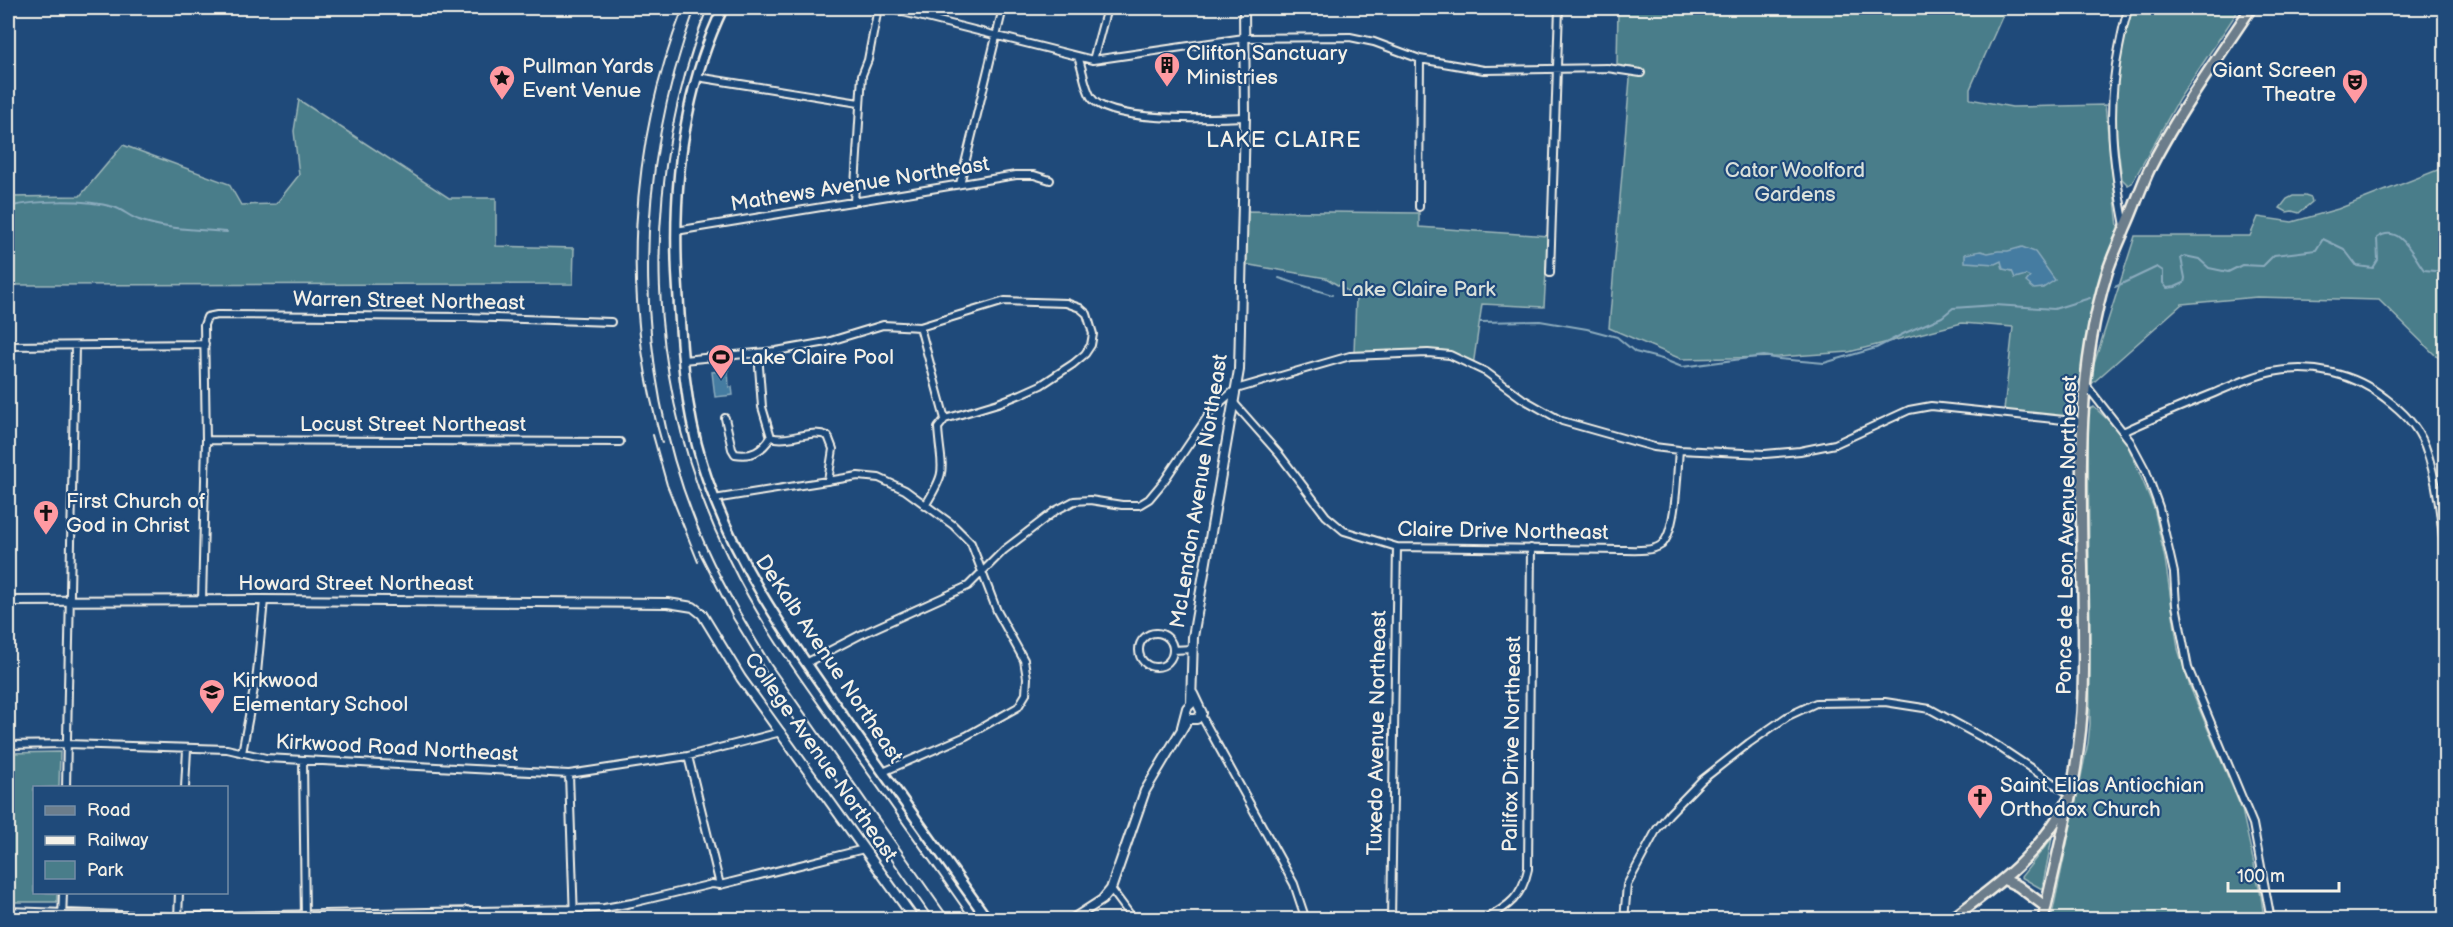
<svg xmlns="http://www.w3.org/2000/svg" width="2453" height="927" viewBox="0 0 2453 927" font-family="'Balsamiq Sans',sans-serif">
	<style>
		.green { fill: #497d8a; stroke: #9eb7b9; stroke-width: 1.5 }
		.water { fill: #457ca1; stroke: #8babbd; stroke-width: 1.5 }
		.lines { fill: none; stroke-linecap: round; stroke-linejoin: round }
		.stream { stroke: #8babbd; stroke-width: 2 }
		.minor-casing { stroke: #f4f1e8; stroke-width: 10 }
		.tertiary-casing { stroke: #f4f1e8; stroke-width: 12 }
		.secondary-casing { stroke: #f4f1e8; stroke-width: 13 }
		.primary-casing { stroke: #f4f1e8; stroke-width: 14 }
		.trunk-casing { stroke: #f4f1e8; stroke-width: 14 }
		.minor { stroke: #1f4a7a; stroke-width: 6 }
		.tertiary { stroke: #1f4a7a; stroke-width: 8 }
		.secondary { stroke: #1f4a7a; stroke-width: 8 }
		.primary { stroke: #6c7d8b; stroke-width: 9 }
		.trunk { stroke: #6c7d8b; stroke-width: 9 }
		.rail { stroke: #f4f1e8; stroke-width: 2 }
		.labels { text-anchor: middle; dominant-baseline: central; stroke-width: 4.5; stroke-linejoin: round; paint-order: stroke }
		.poi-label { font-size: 21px; fill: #f4f1e8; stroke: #1f4a7a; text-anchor: start }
		.park-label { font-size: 21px; fill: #dae0da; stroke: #1f4a7a }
		.street-label { font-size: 21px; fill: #f4f1e8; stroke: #1f4a7a }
		.neighbourhood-label { font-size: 22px; letter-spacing: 1.5px; fill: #f4f1e8; stroke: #1f4a7a }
	</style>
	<rect width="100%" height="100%" fill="#1f4a7a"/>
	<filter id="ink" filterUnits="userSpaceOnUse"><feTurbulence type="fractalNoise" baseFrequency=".0167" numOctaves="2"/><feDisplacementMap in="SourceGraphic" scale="12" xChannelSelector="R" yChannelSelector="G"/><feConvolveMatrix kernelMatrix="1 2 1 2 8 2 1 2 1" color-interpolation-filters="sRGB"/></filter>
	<g filter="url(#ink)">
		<path class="green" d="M1618,8H2006L1970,89V99L2012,107L2105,105L2118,227L2098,286L2086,342L2076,419L2004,410L2013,327L1962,323L1849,352L1779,357L1681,359L1609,328L1631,67L1617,66Z
			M2132,8H2240L2179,99L2132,183L2128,185L2122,179L2114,117L2124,29Z
			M299,100L449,198H496V246L574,248L573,284L8,285V197L80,196L123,145L229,184L241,205L276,204L299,175L294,131Z
			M2445,167V361L2434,354L2379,300L2257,297L2182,304L2086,389L2135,236H2250L2258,217L2292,222L2338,209Z
			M2293,196H2305L2311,198L2312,202L2299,213L2292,211L2287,212L2280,208L2287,199Z
			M1245,211L1419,213V227L1548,236L1544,307L1482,304L1473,366L1444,354L1354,353L1356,296L1326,278L1244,264Z
			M2094,407L2123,434L2154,508L2165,559L2178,649L2190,687L2242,810L2261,896L2264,919L2051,920L2088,743L2090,724L2088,410Z
			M60,752L59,787L34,788V892L57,893V902H8V753Z
			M2052,838L2042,889L2021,877Z"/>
		<path class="water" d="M2022,247L2035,252L2055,280L2043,288L2034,289L2026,282L2030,277L2026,275L2015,278L2012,271L2003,269L2001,261L1995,264L1965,262V254L1981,251L1988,253L1998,251H2008Z
			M728,370L729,387H732L733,395L715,397L712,372Z"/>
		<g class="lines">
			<path class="stream" d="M8,207C37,200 84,199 114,207C123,210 130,217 139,220C166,230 198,229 227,232
				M1279,278L1332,295
				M2115,287L2157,267L2163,271V283L2167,288L2175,287L2184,283L2185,278L2181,258L2185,256L2199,259L2209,268L2228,272L2242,265L2263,266L2274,255L2316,250L2323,239L2344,249L2357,266L2373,268L2378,260L2377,238C2400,222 2413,256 2424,270L2446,272
				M1480,322L1540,321L1587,329L1617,337L1635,352L1662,359L1682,367L1764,356L1779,359L1824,363L1876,348L1905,333L1942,317L1953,308L1995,305L2054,309L2090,298"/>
			<g class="minor-casing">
				<path id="minor" d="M887,8L1093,60L1244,38L1350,37L1374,42L1420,59L1484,70L1607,68L1641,73
					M1078,57C1083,69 1084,85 1091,97C1108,124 1214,118 1245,117
					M1093,60L1107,8
					M697,77L859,103
					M960,184L1003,8
					M854,202L862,75L868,60L878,8
					M1419,207L1420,59
					M2125,226C2113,164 2106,111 2119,48C2122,34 2124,20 2129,8
					M676,231L1016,175H1034L1050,180
					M1550,273L1559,8
					M920,327L945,419
					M8,346L205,344
					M758,353L762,407L771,437
					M683,360L776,351L827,342L883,325L920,327L1005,301L1066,303L1080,308L1087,314L1093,334L1091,345L1085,354L1073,364L1041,385L1021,394L998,403L945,419L938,428C941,471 949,467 925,506
					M2086,385L2130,441L2146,471L2159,507L2174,573L2176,605L2188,668L2253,824L2271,920
					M1234,403L1279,454L1326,516L1344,531L1397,547L1620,550C1632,550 1651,552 1661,545C1677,532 1677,470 1679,450
					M725,418L732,449L735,454C752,457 762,451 771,437C790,443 809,428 828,436L833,449L828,481
					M2123,432C2153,418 2182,406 2212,394C2231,386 2252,376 2272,372C2311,364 2354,373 2385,398C2402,411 2417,425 2425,446C2439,484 2442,528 2446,568
					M206,440L620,442
					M714,499L858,476L879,478L905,490L953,525L971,543L997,611L1024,660L1027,678L1026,694L1018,707L966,736L883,772
					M202,601L206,440L204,325L207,317L217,315L465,317L611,322
					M1139 650a17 17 0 1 1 34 0a17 17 0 1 1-34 0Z
					M1173,650L1192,649
					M806,663L860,635L968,586L1004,550L1055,511L1074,501L1090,500L1122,505H1139L1149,499L1164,481L1212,410L1236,389L1350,356L1428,353L1450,355L1486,372L1523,399L1562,421L1654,447L1679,450L1765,454L1800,451L1835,444L1909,410L1931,406L2083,422
					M1201,715L1294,884L1306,920
					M8,745L67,744L227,749L266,758L569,774L688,756L781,732
					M242,753L257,673L264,600
					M688,756L720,885
					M303,760L305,920
					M569,774L574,920
					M66,788L75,346
					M185,788L187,749
					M1111,889L1134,920
					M467,910V920
					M8,911L178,917L574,909L604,908L632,903L712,884L720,885L864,849
					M178,919L179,892
					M62,920L63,892
					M1391,920L1397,547
					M1484,920C1509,906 1522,897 1528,869L1531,548
					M1624,920L1627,885L1657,829L1669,814L1702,780L1749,743L1788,716L1816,703L1885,702L1930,709L1996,745L2071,795"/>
			</g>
			<g class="tertiary-casing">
				<path id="tertiary" d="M8,601L264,600L668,603L693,607L702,614L741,678L915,920
					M1190,719H1197L1202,713L1193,694
					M1182,727L1187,708L1191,704L1193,637L1239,370L1245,117L1244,8
					M1071,920L1102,900L1111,889L1145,791L1185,724"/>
			</g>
			<g class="secondary-casing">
				<path id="secondary" d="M723,8C683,91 673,182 677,273C681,337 683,402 702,463C733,564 794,646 853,730C898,793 943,857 988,920"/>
			</g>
			<g class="primary-casing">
				<path id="primary" d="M1950,920C1999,884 2040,854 2068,800"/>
			</g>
			<g class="trunk-casing">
				<path id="trunk" d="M2005,880L2018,886L2046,907
					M2043,920C2059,844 2081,770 2083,693C2088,554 2065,408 2107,273C2112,257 2119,243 2125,228C2134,209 2140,189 2149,170C2178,113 2216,61 2251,8"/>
			</g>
			<use href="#minor" class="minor"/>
			<use href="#tertiary" class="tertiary"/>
			<use href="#secondary" class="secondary"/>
			<use href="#primary" class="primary"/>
			<use href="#trunk" class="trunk"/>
			<path class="rail" d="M695,8C631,182 630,378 707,549C725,589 748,627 771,665L950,920
				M707,8C638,188 643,386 729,560C760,625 804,684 846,743C888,801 929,860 971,920
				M653,435L667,485L698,562
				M662,443C620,300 629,146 683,8
				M699,551L733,618L766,672
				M756,666L934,920"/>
		</g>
	</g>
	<defs>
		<g id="building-pin" transform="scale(1.35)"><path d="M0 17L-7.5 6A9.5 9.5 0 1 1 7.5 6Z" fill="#ff9aa2" stroke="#1f4a7a"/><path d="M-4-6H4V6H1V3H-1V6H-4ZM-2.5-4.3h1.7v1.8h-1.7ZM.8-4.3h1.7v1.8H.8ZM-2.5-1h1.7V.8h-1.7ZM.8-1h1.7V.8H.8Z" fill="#111"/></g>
		<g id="sight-pin" transform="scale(1.35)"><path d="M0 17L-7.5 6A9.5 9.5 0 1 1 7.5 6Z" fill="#ff9aa2" stroke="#1f4a7a"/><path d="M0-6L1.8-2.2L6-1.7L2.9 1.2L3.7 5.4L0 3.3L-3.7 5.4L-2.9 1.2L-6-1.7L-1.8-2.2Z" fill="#111"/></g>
		<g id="theatre-pin" transform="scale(1.35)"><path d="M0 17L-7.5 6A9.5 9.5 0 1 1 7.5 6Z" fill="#ff9aa2" stroke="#1f4a7a"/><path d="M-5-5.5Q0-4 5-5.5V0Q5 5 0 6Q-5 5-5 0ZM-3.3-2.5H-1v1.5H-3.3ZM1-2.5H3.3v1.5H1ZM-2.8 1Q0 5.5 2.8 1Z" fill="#111"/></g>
		<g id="stadium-pin" transform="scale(1.35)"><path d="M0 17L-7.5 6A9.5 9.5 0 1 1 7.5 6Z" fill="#ff9aa2" stroke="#1f4a7a"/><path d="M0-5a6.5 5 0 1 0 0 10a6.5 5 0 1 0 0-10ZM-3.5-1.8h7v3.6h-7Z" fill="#111"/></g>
		<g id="church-pin" transform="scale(1.35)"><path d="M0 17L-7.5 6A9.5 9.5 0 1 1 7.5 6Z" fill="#ff9aa2" stroke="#1f4a7a"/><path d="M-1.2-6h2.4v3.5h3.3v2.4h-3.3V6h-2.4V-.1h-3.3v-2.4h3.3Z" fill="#111"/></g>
		<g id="school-pin" transform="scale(1.35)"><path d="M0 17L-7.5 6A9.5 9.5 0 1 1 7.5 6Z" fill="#ff9aa2" stroke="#1f4a7a"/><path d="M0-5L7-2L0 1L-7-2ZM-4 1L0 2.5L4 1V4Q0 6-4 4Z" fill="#111"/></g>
	</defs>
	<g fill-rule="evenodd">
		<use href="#building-pin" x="1167" y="65"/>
		<use href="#sight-pin" x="502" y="78"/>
		<use href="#theatre-pin" x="2355" y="82"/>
		<use href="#stadium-pin" x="721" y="357"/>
		<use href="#church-pin" x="46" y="513"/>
		<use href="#school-pin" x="212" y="692"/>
		<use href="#church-pin" x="1980" y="797"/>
	</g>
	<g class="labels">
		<g class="poi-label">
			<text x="1186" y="53">Clifton Sanctuary<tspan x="1186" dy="24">Ministries</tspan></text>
			<text x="522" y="66">Pullman Yards<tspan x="522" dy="24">Event Venue</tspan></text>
			<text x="2336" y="70" text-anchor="end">Giant Screen<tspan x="2336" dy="24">Theatre</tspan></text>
			<text x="740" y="357">Lake Claire Pool</text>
			<text x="66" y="501">First Church of<tspan x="66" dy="24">God in Christ</tspan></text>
			<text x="232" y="680">Kirkwood<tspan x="232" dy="24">Elementary School</tspan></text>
			<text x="2000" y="785">Saint Elias Antiochian<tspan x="2000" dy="24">Orthodox Church</tspan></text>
		</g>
		<g class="park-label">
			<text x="1795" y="170">Cator Woolford<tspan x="1795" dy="24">Gardens</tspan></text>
			<text x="1418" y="289">Lake Claire Park</text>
		</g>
		<g class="street-label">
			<text transform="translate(860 184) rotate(-9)">Mathews Avenue Northeast</text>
			<text transform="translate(409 301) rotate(1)">Warren Street Northeast</text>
			<text x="413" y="424">Locust Street Northeast</text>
			<text transform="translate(1199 491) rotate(-81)">McLendon Avenue Northeast</text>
			<text transform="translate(1503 531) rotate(1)">Claire Drive Northeast</text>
			<text transform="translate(2067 535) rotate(-89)">Ponce de Leon Avenue Northeast</text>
			<text x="356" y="583">Howard Street Northeast</text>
			<text transform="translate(829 659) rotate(56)">DeKalb Avenue Northeast</text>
			<text transform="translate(1377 733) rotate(-89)">Tuxedo Avenue Northeast</text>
			<text transform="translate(1512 744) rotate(-89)">Palifox Drive Northeast</text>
			<text transform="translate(397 748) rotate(3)">Kirkwood Road Northeast</text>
			<text transform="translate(821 757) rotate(55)">College Avenue Northeast</text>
		</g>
		<g class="neighbourhood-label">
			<text x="1284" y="140">LAKE CLAIRE</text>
		</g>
	</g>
	<rect width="2453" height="927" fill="none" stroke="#1f4a7a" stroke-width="30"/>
	<rect x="15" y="15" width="2423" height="897" fill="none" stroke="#f4f1e8" stroke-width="2" filter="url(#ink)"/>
	<rect x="33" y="786" width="195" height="108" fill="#1f4a7a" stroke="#748da6" stroke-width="1.5"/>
	<rect x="45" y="806" width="30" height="9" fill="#6c7d8b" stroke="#748da6" stroke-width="1.5"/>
	<text x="87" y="816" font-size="18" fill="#f4f1e8">Road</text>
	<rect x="45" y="836" width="30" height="9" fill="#f4f1e8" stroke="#748da6" stroke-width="1.5"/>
	<text x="87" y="846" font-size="18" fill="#f4f1e8">Railway</text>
	<rect x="45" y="861" width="30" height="18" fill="#497d8a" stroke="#748da6" stroke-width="1.5"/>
	<text x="87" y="876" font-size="18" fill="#f4f1e8">Park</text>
	<path d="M2228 882v9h111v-9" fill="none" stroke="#f4f1e8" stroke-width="3"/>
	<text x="2237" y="882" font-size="18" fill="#f4f1e8" stroke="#1f4a7a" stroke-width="4.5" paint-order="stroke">100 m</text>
</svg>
